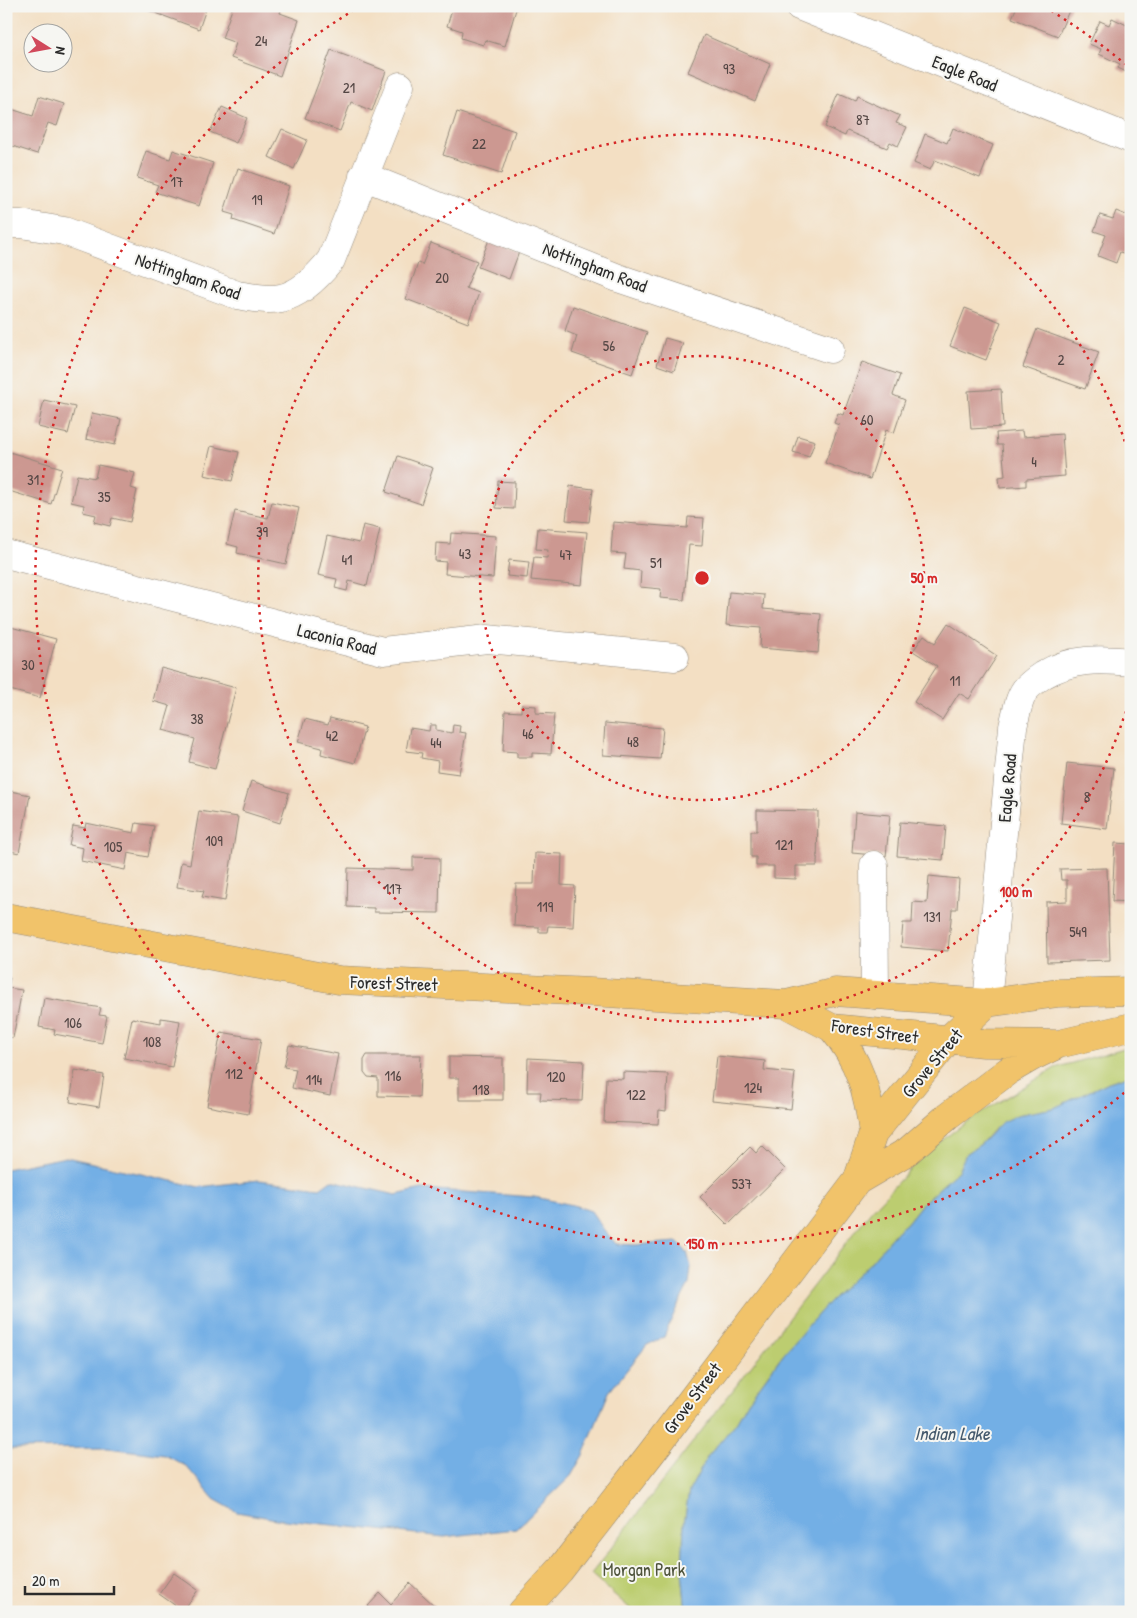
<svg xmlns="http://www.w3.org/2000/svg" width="1137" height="1618" viewBox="0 0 1137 1618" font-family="'Patrick Hand',sans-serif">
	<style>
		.green { fill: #bccd70; stroke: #747c4e }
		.water { fill: #73afe5; stroke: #4f6d88 }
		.building { fill: #cc9891 }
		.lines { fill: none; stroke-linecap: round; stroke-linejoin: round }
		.minor-casing { stroke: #8f8577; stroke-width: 29 }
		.major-casing { stroke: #8f8577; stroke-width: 29 }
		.minor { stroke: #fff; stroke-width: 28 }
		.major { stroke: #f1c36a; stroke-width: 28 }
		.ring { fill: none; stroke: #d62828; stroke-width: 2.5; stroke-dasharray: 2.5 5 }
		.labels { text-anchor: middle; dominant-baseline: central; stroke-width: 4; stroke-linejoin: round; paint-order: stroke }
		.number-label { font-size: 15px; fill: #534644 }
		.street-label { font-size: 18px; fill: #2b2b2b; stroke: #f6f6f2 }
		.park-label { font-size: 18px; fill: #4f543c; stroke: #f6f6f2 }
		.water-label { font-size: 19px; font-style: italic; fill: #44596c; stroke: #f6f6f2 }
		.centre { fill: #d62828; stroke: #f6f6f2; stroke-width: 2.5 }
		.ring-label { font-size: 15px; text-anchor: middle; font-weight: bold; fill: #d62828; stroke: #f6f6f2; stroke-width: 4; stroke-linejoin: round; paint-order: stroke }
	</style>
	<rect width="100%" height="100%" fill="#f6f6f2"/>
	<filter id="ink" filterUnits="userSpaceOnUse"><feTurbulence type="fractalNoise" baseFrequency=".02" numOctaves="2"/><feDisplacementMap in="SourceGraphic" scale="10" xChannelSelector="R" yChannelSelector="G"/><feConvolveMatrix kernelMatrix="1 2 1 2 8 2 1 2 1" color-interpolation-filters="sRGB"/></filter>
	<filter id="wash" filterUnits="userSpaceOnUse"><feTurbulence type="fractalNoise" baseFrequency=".0096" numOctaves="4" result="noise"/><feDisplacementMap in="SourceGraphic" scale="20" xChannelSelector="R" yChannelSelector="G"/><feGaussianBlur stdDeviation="1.12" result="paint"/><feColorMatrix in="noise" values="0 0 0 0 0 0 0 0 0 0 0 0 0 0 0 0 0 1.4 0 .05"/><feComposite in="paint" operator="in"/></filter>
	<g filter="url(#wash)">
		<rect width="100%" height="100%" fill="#f3dfc3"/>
		<path class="green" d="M1131,1046V1075L1109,1082L1054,1108L1017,1115L993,1130L981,1144L966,1154L958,1171L922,1204L906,1224L897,1231L869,1264L830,1301L780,1358L748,1402L736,1423L708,1456L689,1491L684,1524L682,1571L686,1612H634L591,1574L871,1211L922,1156L963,1124L1055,1068Z"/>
		<path class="water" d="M1131,1075V1612H686L682,1571L684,1524L689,1491L708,1456L736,1423L748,1402L784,1353L830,1301L869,1264L897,1231L906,1224L922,1204L958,1171L966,1154L981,1144L1002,1122L1017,1115L1054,1108L1109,1082Z
			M66,1157L199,1187L259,1180L320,1188L331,1180L396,1195L422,1189L534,1197L573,1205L591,1211L604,1230L616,1244L635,1245L677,1242L687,1252L691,1267L689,1284L676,1309L664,1337L647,1345L609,1392L583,1455L571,1476L516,1529L444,1537L276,1519L237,1512L214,1499L186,1466L165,1455L108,1448L6,1449V1169Z"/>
		<g id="blocks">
			<path class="building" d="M137,6H207L199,29Z
				M233,6H280L282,7L280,13L299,20L280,76L231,58L236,43L222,38Z
				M453,6H517L505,46L485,40L483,45L461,38L462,31L447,26Z
				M1017,6H1071L1058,36L1012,18Z
				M1112,18L1131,27V67L1129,66L1126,72L1118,68L1120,64L1099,54L1101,49L1089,44L1100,21L1109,25Z
				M704,35L770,64L755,101L688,72Z
				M331,50L386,71L372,111L351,102L340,131L305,118Z
				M839,94L855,101L857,96L900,116L896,123L907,127L898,146L890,142L887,148L847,131L845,136L825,127Z
				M39,96L64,104L57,126L48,123L37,154L6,144V114L8,108L33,116Z
				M222,107L247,118L236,143L210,132Z
				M457,112L515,131L501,174L443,155Z
				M953,128L993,145L980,178L935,160L930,170L914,163L925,134L947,143Z
				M282,129L307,140L294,169L269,157Z
				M173,150L213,163L199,206L155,192L158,185L137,178L146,151L170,159Z
				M238,168L289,186L274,234L233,220L234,215L224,212Z
				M1128,210L1131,211V256L1120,252L1116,263L1098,256L1106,235L1094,231L1100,215L1113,219L1116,211L1126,215Z
				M489,240L519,252L509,279L478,267Z
				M431,243L477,261L466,288L479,293L468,323L406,299L418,263L422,265Z
				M573,306L647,332L632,374L572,353L577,336L565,331Z
				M965,308L1001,322L986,360L950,346Z
				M1037,329L1099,352L1085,389L1023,367Z
				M665,338L683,343L674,371L657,365Z
				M862,362L900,375L893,395L905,400L894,433L886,430L870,479L825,463L839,425L834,423L838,413L843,415Z
				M1001,389L1003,427L971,429L968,391Z
				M44,400L75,407L68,434L38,427Z
				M92,413L121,419L115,445L86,439Z
				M1022,431L1023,437L1062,434L1065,476L1026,479V486L1000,488L999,477L1005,476L1002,445H997L996,433Z
				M798,436L815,441L809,457L793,452Z
				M211,446L239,452L232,481L204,475Z
				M6,451L62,468L51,504L6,490Z
				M398,456L433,468L421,504L386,492Z
				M98,465L135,473L131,488L137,490L130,522L112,518L110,526L94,522L96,515L83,512L84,505L71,502L77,475L95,478Z
				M498,481L515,482L514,509L496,508Z
				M570,486L593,489L589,522L566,520Z
				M272,502L299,508L286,564L237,553L238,547L227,544L235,511L268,518Z
				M688,517L704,518L702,546L689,545L684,600L660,598L661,589L640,587L641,571L624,569L626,554L611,553L613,522L687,528Z
				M363,525L380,529L367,586L349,581L347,591L335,588L337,579L318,575L327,536L359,543Z
				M538,528L587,532L582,585L531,580L534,557L547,558L548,550L536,549Z
				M451,533L496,536L493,578L445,574L446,562L435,561L436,543L450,544Z
				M509,560L529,562L527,578L507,576Z
				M729,592L764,595L763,609L821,614L818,653L760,648L761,628L726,625Z
				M948,623L997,656L969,699L959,693L942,720L914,702L937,666L913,651L924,635L935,643Z
				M7,626L56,639L40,698L6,689Z
				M161,668L236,688L215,769L189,762L195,739L163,730L170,706L153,701Z
				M521,705L536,706V713L554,714L551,754L532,753V757H517V752L503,751L505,711L521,712Z
				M330,718L365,727L355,763L321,754L322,748L298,742L305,719L328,725Z
				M605,723L663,728L660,759L603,755Z
				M430,725H436V730L452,733L453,725L460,726L459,732L466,733L459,774L437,771L438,761L421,758L422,753L406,751L410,728L429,731Z
				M1067,763L1114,768L1107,829L1061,823Z
				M251,781L289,793L280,823L242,811Z
				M6,790L30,795L19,853L6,850Z
				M757,810L818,811L817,866H796V879L774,878V866H756V857H751V831H757Z
				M199,811L238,817L225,901L202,897L204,891L177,887L181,862L190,864Z
				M855,812L890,815L886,856L852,853Z
				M900,822L946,826L943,860L897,856Z
				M86,823L134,833L136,823L154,826L148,857L128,853L125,870L81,861L83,848L69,845L73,826L85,828Z
				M1115,843L1131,844V902L1112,901Z
				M535,853L562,854L561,885L575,886L573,927L548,926L547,932H539V927L514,926L516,884H534Z
				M413,857L440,858L439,913L374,912V908L347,907L348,868L413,870Z
				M1107,868L1110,960L1047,962L1046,902L1067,901V880H1061L1060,869Z
				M929,876L959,879L957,909H952L948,951L901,947L903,923H912L913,902L927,903Z
				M6,977L10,978L8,988L22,990L13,1038L6,1036Z
				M44,998L101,1008L99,1015L107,1016L102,1043L54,1034L55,1030L39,1027Z
				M132,1018L161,1023V1018L180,1021L172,1067L124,1058Z
				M221,1032L261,1039L248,1114L207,1106Z
				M289,1045L338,1054L330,1096L292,1088L296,1069L284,1067Z
				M367,1055H421L419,1097L378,1096V1078L368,1077L364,1072V1060Z
				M717,1056L765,1061L764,1070L795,1073L791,1109L712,1101Z
				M449,1057L503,1058V1100H459V1078H449Z
				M528,1058L584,1061L582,1101L540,1100L541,1092H527Z
				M75,1070L104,1075L99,1107L70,1102Z
				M623,1072L668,1074L666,1111L659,1110L658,1124L604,1122L606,1078L623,1079Z
				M762,1146L785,1169L728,1225L700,1197L750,1147L756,1153Z
				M174,1573L198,1590L183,1611L159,1594Z
				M410,1583L436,1607L432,1612H375L368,1606L380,1593L391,1604Z"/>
		</g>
	</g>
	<g filter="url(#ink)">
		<use href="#blocks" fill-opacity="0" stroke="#8f8577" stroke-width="1"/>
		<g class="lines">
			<g class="minor-casing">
				<path id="minor" d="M799,6L1131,139
					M363,176L618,278L830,349
					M6,224H21L64,231L237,295C251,297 267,301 281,298C301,294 319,275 331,260L400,86
					M6,554L383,651L487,639L675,657
					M874,865L875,995
					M987,1003L1013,727C1016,715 1018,700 1025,690C1030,684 1037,679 1043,675C1072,658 1099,659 1131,662"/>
			</g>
			<g class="major-casing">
				<path id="major" d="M6,917L339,980L591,992L786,1004L835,992L987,1003L1058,993L1131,991
					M786,1004L832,1028L984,1043L1056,1044
					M832,1028C860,1061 868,1092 873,1134
					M857,1181L908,1151L947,1117L1008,1071L1032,1057L1059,1044L1131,1027
					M522,1612L560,1570L652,1452L857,1181L873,1134L948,1040L987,1003"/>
			</g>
			<use href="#minor" class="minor"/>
			<use href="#major" class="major"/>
		</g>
	</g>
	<g class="ring">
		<circle cx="702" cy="578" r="222"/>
		<path d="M1130 697A444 444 0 1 1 1130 459"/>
		<path d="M1130 1088A666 666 0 1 1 359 7M1045 7A666 666 0 0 1 1130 68"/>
	</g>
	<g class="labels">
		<g class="number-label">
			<text x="261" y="40">24</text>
			<text x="729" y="68">93</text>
			<text x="349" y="87">21</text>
			<text x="863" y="119">87</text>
			<text x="479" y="143">22</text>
			<text x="177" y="181">17</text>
			<text x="257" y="199">19</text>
			<text x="442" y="277">20</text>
			<text x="609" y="345">56</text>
			<text x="1061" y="359">2</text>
			<text x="867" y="419">60</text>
			<text x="1034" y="461">4</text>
			<text x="33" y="479">31</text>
			<text x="104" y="496">35</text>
			<text x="262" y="531">39</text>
			<text x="465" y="553">43</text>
			<text x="566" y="554">47</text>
			<text x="347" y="559">41</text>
			<text x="656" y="562">51</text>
			<text x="28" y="664">30</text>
			<text x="955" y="680">11</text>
			<text x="197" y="718">38</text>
			<text x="528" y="733">46</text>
			<text x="332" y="735">42</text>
			<text x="633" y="741">48</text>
			<text x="436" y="742">44</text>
			<text x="1087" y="796">8</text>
			<text x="214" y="840">109</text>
			<text x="784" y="844">121</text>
			<text x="113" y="846">105</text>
			<text x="393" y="888">117</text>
			<text x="545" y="906">119</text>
			<text x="932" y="916">131</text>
			<text x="1078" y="931">549</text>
			<text x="73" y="1022">106</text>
			<text x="152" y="1041">108</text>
			<text x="234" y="1073">112</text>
			<text x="393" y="1075">116</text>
			<text x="556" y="1076">120</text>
			<text x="314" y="1079">114</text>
			<text x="753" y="1087">124</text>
			<text x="481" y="1089">118</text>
			<text x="636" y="1094">122</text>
			<text x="742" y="1183">537</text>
		</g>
		<g class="street-label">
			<text transform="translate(965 73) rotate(22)">Eagle Road</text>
			<text transform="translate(595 267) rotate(21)">Nottingham Road</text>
			<text transform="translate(188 276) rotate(19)">Nottingham Road</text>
			<text transform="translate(337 639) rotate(14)">Laconia Road</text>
			<text transform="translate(1007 788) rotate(-85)">Eagle Road</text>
			<text transform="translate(394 983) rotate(2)">Forest Street</text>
			<text transform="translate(875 1031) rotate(8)">Forest Street</text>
			<text transform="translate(932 1063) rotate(-50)">Grove Street</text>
			<text transform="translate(692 1398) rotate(-53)">Grove Street</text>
		</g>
		<g class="park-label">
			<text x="644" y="1569">Morgan Park</text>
		</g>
		<g class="water-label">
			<text x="952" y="1433">Indian Lake</text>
		</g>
	</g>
	<circle cx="702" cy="578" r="8" class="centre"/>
	<g class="ring-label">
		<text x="924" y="583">50 m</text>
		<text x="1016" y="897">100 m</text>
		<text x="702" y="1249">150 m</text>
	</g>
	<rect width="1137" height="1618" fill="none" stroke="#f6f6f2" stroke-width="25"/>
	<g transform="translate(48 48) rotate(101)"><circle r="24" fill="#f6f6f2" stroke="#a5a5a2"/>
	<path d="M0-4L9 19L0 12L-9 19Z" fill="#d1495b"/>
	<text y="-8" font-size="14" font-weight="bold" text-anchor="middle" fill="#2b2b2b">N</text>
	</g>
	<path d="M25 1586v8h89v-8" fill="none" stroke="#2b2b2b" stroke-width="2.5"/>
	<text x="32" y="1586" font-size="15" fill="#2b2b2b" stroke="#f6f6f2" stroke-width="4" paint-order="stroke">20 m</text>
</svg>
